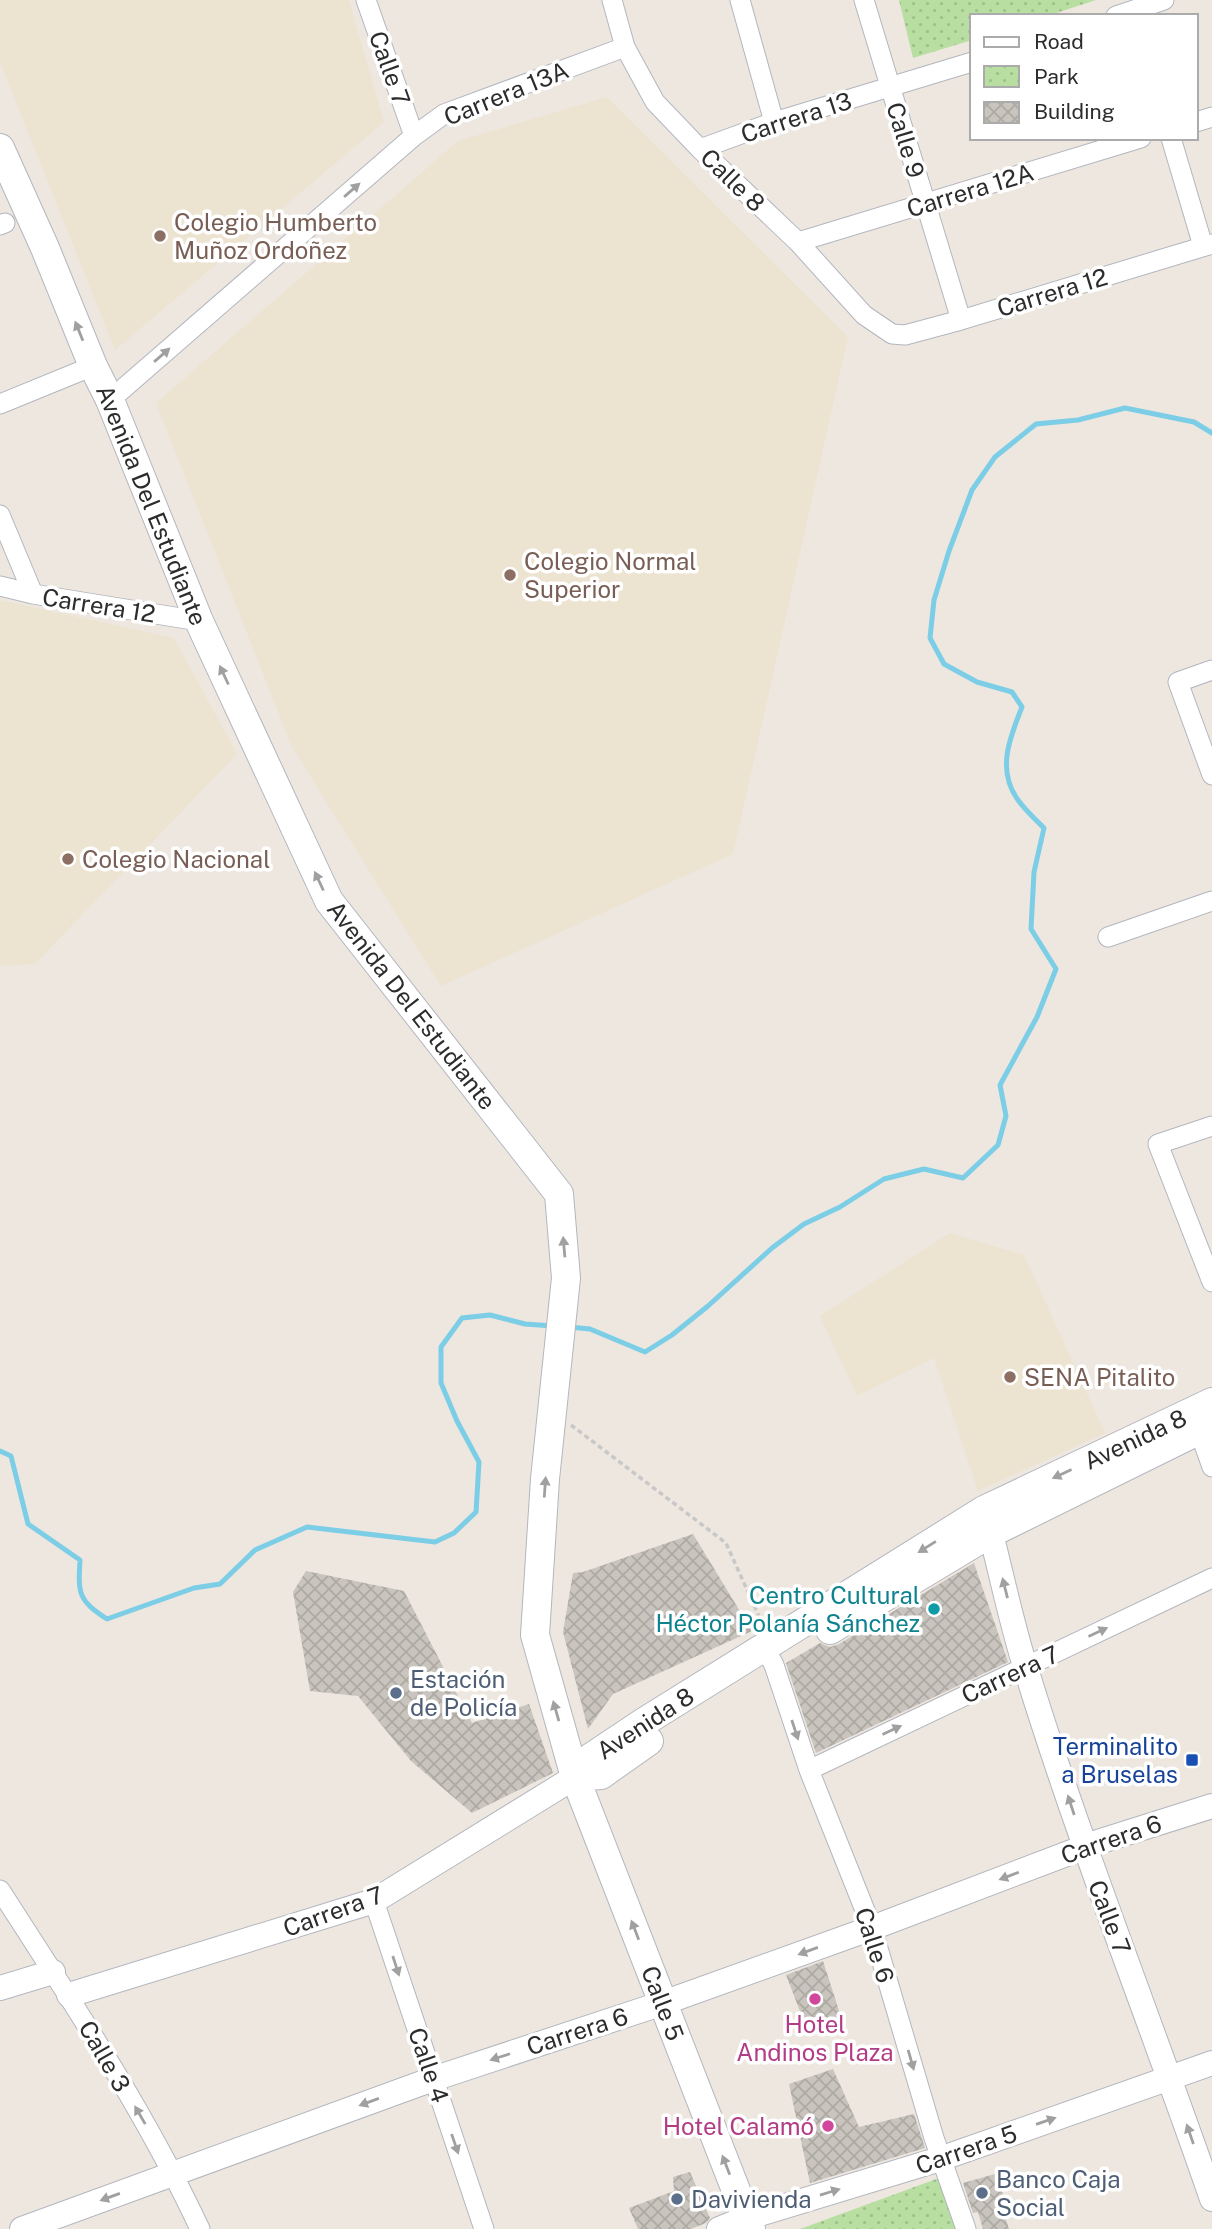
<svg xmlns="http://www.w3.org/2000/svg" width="1212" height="2229" viewBox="0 0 1212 2229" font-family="'Public Sans',sans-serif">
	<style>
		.education { fill: #ede3d1 }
		.park { fill: url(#park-dots) }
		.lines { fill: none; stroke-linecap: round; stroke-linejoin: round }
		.stream { stroke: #7ccde6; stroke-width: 5 }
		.building { fill: url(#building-cross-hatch) }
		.minor-casing { stroke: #b3b6be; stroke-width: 21 }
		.tertiary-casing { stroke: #b3b6be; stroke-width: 26 }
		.secondary-casing { stroke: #b3b6be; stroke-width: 30 }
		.path { stroke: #c8c8c8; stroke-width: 3.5; stroke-dasharray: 5 3.5; stroke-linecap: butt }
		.minor { stroke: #fff; stroke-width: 19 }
		.tertiary { stroke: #fff; stroke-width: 24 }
		.secondary { stroke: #fff; stroke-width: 28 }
		.oneway { fill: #a0a0a0 }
		.education-dot { fill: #8d6e63; stroke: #fff; stroke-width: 2.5 }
		.culture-dot { fill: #0f9aa8; stroke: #fff; stroke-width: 2.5 }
		.service-dot { fill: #5c6f8a; stroke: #fff; stroke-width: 2.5 }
		.transit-dot { fill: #1a4fb4; stroke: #fff; stroke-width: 2.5 }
		.hotel-dot { fill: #d1479c; stroke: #fff; stroke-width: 2.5 }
		.labels { text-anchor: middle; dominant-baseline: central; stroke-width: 7; stroke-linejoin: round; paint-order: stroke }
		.street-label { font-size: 24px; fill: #2c2c2c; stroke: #fff }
		.education-label { font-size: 24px; fill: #785e54; stroke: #fff; text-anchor: start }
		.culture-label { font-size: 24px; fill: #0d838f; stroke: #fff; text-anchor: end }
		.service-label { font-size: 24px; fill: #4e5e75; stroke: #fff; text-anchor: start }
		.transit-label { font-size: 24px; fill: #164399; stroke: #fff; text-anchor: end }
		.hotel-label { font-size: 24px; fill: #b23c85; stroke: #fff }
	</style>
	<defs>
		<pattern id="park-dots" width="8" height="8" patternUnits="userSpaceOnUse" patternTransform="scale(1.75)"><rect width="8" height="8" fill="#b8dfa1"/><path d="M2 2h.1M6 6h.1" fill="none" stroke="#9ec08b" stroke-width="1.8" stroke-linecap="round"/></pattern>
		<pattern id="building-cross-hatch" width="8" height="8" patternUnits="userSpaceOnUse" patternTransform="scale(1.75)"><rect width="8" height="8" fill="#c9c5be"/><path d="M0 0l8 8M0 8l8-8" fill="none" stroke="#ada9a3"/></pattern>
	</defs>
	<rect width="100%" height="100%" fill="#ede7e0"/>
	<path class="education" d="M0,0H349L384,122L115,350L0,62Z
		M607,97L848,337L733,854L441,986L292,747L156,403L458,141Z
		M0,600L174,638L237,754L35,964L0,966Z
		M950,1233L1024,1255L1105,1433L978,1491L934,1358L857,1396L820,1316Z"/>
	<path class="park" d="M899,0H1096L1047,16H972V40L913,58Z
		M939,2178L957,2229H800Z"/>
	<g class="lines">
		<path class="stream" d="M569,1327L590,1329L645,1352L672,1335L708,1306L772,1248L804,1224L840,1207L884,1179L924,1169L963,1178L998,1145L1006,1116L1000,1085L1037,1017L1056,969L1031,929L1034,872L1044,828C1035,819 1025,810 1018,800C996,770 1010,737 1022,707L1012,692L977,682L944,664L930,638L934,600L949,551L972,490L995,457L1036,424L1078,420L1125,408L1194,422L1212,433
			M0,1451L11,1456L28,1524L80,1560C78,1594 78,1600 107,1619L194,1588L220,1584L255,1550L307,1527L435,1542L454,1533L476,1512L479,1462L457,1421L441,1383V1347L462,1318L490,1315L525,1324L553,1326"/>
	</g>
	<path class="building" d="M693,1534L752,1631L613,1694L588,1729L563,1632L573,1573L583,1572Z
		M974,1563L1008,1662L816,1753L786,1663L820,1643L830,1647L839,1644Z
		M306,1571L404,1591L472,1723L529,1704L553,1773L472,1813L411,1761L358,1696L310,1691L293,1592Z
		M823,1961L843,2023L808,2032L786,1975Z
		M833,2069L859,2127L914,2114L925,2148L810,2183L789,2084Z
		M690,2172L710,2218L706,2223L691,2229H638L629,2208L674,2191L673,2177Z
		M995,2174L1006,2202L1001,2204L1009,2229H983L978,2212L973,2213L963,2183Z"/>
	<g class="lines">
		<g class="minor-casing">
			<path id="minor" d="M366,0L414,136
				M612,0L625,47L655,102L700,149L798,242L864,315L892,334L905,335L961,320L1212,244
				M740,0L774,122
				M864,0L961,320
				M1116,16L1164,0
				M1196,122L1212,117
				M1171,138L1203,246
				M700,149L774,122L972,62
				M0,225L5,223
				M798,242L1141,138
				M110,400L414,136L444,114L625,47
				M0,404L93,366
				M0,515L33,594
				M0,586L33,594L199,621
				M1212,670L1178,682L1212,775
				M1108,937L1212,901
				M1212,1126L1158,1144L1212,1282
				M1199,1430L1212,1467
				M765,1648L774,1665L809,1770L872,1928L934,2138L966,2229
				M809,1770L1212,1578
				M0,1890C71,2000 144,2110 200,2229
				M374,1901L484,2229"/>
		</g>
		<g class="tertiary-casing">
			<path id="tertiary" d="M986,1515C1000,1566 1010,1619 1026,1669C1081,1848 1151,2022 1212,2199
				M0,1988L53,1972
				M69,1995L374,1901L575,1777
				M22,2229L433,2079L663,2003L872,1928L1098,1842L1212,1806
				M719,2229L746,2218L940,2159L1212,2063"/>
		</g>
		<g class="secondary-casing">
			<path id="secondary" d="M0,148L45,248L93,366L110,400L199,621L329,901L559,1194L566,1278L545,1479L535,1635L575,1777L751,2229
				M830,1630L991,1533L1212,1424
				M575,1777L590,1758L644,1722L984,1510L1212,1402
				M575,1777L601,1775L649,1741"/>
		</g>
		<path class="path" d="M571,1425L726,1543L762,1623"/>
		<use href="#minor" class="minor"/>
		<use href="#tertiary" class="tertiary"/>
		<use href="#secondary" class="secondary"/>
	</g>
	<defs><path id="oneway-solid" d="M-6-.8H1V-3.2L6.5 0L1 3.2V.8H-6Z" transform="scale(1.75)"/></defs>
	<g class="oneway">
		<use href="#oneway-solid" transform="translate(352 190) rotate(-41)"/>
		<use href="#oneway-solid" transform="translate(79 331) rotate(-112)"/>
		<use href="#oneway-solid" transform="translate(162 355) rotate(-41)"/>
		<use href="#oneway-solid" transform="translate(224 675) rotate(-115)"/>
		<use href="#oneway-solid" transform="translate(319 881) rotate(-115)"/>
		<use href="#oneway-solid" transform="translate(564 1247) rotate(-95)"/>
		<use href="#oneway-solid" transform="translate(1062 1474) rotate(155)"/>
		<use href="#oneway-solid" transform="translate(545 1487) rotate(-86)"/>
		<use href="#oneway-solid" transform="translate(927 1547) rotate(148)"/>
		<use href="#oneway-solid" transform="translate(1005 1588) rotate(-104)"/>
		<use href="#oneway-solid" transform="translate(1098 1632) rotate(-25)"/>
		<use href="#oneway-solid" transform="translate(556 1711) rotate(-106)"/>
		<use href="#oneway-solid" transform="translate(795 1730) rotate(72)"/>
		<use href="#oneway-solid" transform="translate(892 1730) rotate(-25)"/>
		<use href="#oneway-solid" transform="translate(1071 1805) rotate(-108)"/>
		<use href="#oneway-solid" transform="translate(1009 1876) rotate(159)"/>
		<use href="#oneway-solid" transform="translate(635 1930) rotate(-111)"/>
		<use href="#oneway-solid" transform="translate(808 1951) rotate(160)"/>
		<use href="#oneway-solid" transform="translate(396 1966) rotate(72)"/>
		<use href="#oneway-solid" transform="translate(500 2057) rotate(162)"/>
		<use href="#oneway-solid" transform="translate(911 2060) rotate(74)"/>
		<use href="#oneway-solid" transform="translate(369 2102) rotate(160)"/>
		<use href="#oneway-solid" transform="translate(140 2115) rotate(-120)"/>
		<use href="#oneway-solid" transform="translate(1046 2121) rotate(-19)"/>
		<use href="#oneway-solid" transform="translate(1190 2134) rotate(-109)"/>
		<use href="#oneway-solid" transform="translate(455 2144) rotate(71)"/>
		<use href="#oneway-solid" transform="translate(726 2165) rotate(-111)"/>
		<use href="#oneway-solid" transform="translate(830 2192) rotate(-17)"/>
		<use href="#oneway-solid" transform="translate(110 2197) rotate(160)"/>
	</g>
	<g class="education-dot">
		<circle cx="160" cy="236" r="7"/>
		<circle cx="510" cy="575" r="7"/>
		<circle cx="68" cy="859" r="7"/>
		<circle cx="1010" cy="1377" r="7"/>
	</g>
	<circle class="culture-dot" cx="934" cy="1609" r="7"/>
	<g class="service-dot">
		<circle cx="396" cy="1693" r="7"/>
		<circle cx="982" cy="2193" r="7"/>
		<circle cx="677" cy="2199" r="7"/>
	</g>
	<rect class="transit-dot" x="1185" y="1753" width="14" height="14" rx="3.5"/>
	<g class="hotel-dot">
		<circle cx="815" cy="1999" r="7"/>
		<circle cx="828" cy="2126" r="7"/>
	</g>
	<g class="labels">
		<g class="street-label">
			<text transform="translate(390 68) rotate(70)">Calle 7</text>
			<text transform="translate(506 93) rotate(-22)">Carrera 13A</text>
			<text transform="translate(796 117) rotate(-18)">Carrera 13</text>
			<text transform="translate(906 140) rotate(73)">Calle 9</text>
			<text transform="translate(733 180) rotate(44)">Calle 8</text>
			<text transform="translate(970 190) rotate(-17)">Carrera 12A</text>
			<text transform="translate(1052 292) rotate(-17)">Carrera 12</text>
			<text transform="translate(152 505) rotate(68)">Avenida Del Estudiante</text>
			<text transform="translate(99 605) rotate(9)">Carrera 12</text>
			<text transform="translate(412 1005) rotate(52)">Avenida Del Estudiante</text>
			<text transform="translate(1135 1439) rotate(-25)">Avenida 8</text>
			<text transform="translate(1010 1674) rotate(-25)">Carrera 7</text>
			<text transform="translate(645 1723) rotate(-33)">Avenida 8</text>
			<text transform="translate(1111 1839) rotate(-19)">Carrera 6</text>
			<text transform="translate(333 1911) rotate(-20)">Carrera 7</text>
			<text transform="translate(1110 1917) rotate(69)">Calle 7</text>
			<text transform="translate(875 1945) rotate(72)">Calle 6</text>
			<text transform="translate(663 2003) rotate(69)">Calle 5</text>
			<text transform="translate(577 2031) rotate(-18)">Carrera 6</text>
			<text transform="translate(105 2056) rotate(60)">Calle 3</text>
			<text transform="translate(429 2065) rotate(71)">Calle 4</text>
			<text transform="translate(966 2149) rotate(-19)">Carrera 5</text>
		</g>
		<g class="education-label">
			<text x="174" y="222">Colegio Humberto<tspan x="174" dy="28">Muñoz Ordoñez</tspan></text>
			<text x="524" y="561">Colegio Normal<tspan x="524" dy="28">Superior</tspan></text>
			<text x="82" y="859">Colegio Nacional</text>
			<text x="1024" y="1377">SENA Pitalito</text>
		</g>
		<g class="culture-label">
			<text x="920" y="1595">Centro Cultural<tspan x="920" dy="28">Héctor Polanía Sánchez</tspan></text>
		</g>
		<g class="service-label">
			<text x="410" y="1679">Estación<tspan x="410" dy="28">de Policía</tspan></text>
			<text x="996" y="2179">Banco Caja<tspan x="996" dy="28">Social</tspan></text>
			<text x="691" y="2199">Davivienda</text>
		</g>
		<g class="transit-label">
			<text x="1178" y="1746">Terminalito<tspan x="1178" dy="28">a Bruselas</tspan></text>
		</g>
		<g class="hotel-label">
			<text x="815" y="2024">Hotel<tspan x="815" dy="28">Andinos Plaza</tspan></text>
			<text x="814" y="2126" text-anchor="end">Hotel Calamó</text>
		</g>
	</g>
	<rect x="970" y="14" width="228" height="126" fill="#ffffff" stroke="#ababab" stroke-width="2"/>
	<rect x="984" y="37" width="35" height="10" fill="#ffffff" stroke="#ababab" stroke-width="2"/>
	<text x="1034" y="49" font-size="21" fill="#2c2c2c">Road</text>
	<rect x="984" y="66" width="35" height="21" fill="url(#park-dots)" stroke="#ababab" stroke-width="2"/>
	<text x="1034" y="84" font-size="21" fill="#2c2c2c">Park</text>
	<rect x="984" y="102" width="35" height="21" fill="url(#building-cross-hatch)" stroke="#ababab" stroke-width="2"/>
	<text x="1034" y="119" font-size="21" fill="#2c2c2c">Building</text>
</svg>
